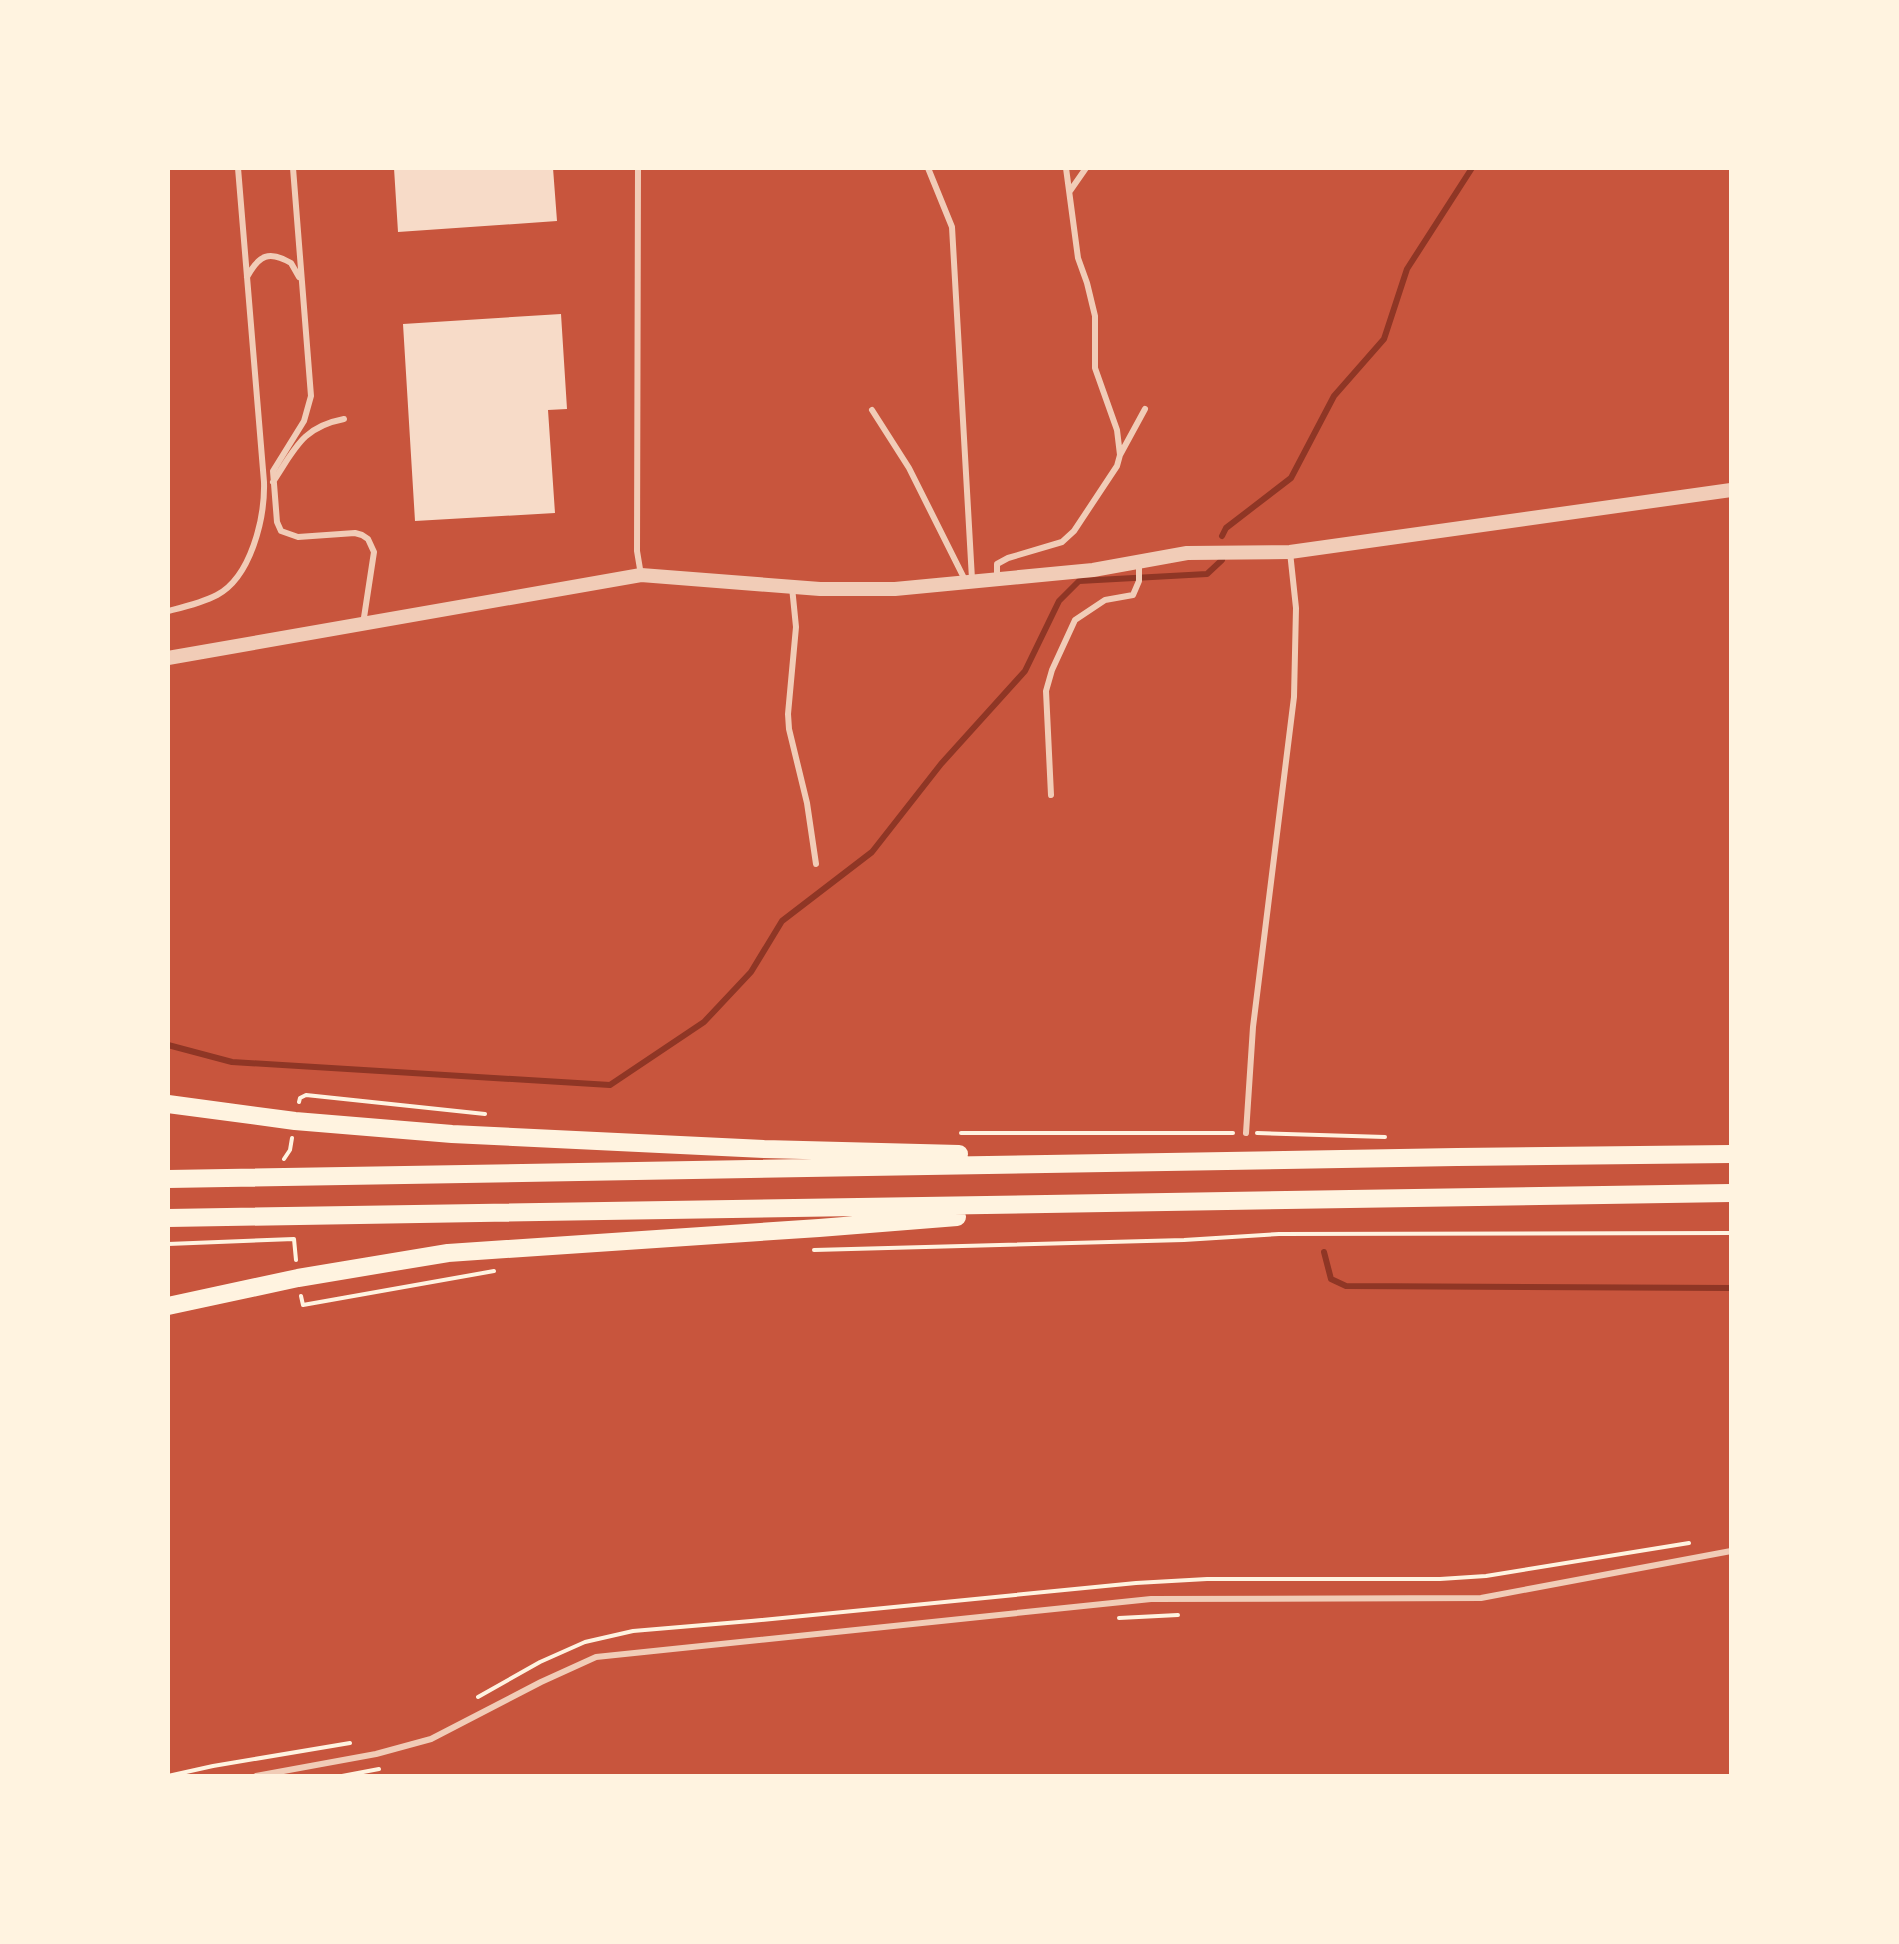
<svg xmlns="http://www.w3.org/2000/svg" width="1899" height="1944" viewBox="0 0 1899 1944" font-family="'Exo 2',sans-serif">
	<style>
		.lines { fill: none; stroke-linecap: round; stroke-linejoin: round }
		.stream { stroke: #8f3625; stroke-width: 6 }
		.building { fill: #f7dbc8 }
		.path { stroke: #fff3e0; stroke-width: 4 }
		.service { stroke: #f1ccb7; stroke-width: 6 }
		.tertiary { stroke: #f1ccb7; stroke-width: 14 }
		.trunk { stroke: #fff3e0; stroke-width: 18 }
	</style>
	<rect width="100%" height="100%" fill="#c8553d"/>
	<g class="lines">
		<path class="stream" d="M1222,536L1226,528L1291,478L1334,396L1384,339L1407,269L1472,168
			M168,1045L232,1062L610,1085L704,1022L751,972L782,921L872,852L941,764L1025,671L1059,601L1079,581L1207,574L1222,560
			M1324,1252L1331,1279L1346,1286L1731,1288"/>
	</g>
	<path class="building" d="M394,168H553L557,221L398,232Z
		M561,314L567,409L548,410L555,513L415,521L403,324Z"/>
	<g class="lines">
		<path class="path" d="M299,1102L300,1098L306,1095L485,1114
			M961,1133H1233
			M1257,1133L1385,1137
			M284,1159L290,1150L292,1138
			M168,1244L294,1239L296,1260
			M814,1250L1184,1240L1279,1234L1731,1233
			M301,1296L303,1305L494,1271
			M1119,1618L1178,1615
			M478,1697L540,1662L585,1642L633,1631L751,1621L1136,1583L1207,1579H1440L1486,1576L1689,1543
			M168,1776L213,1766L350,1743
			M342,1776L379,1769"/>
		<path class="service" d="M293,168L311,396L304,421L273,471L277,522L281,531L298,537L355,533L362,535L368,539L374,552L363,624
			M638,168L637,551L641,575
			M928,168L952,227L972,579
			M1070,191L1086,168
			M247,277C259,255 269,250 291,263L299,277
			M872,410L909,468L966,582
			M1120,455L1145,409
			M273,482C295,449 302,427 344,419
			M997,579V564L1008,558L1062,542L1074,531L1117,466L1120,455L1117,430L1095,368V316L1087,283L1078,258L1066,168
			M792,587L796,627L788,714L789,729L807,803L816,864
			M168,611C184,607 202,603 217,595C251,577 265,518 264,482L238,168
			M1051,795L1046,691L1052,670L1075,620L1105,600L1133,595L1139,581V562
			M1246,1133L1253,1027L1294,697L1296,608L1290,552
			M256,1776L376,1754L431,1739L541,1682L596,1657L1151,1599L1481,1598L1731,1551"/>
		<path class="tertiary" d="M168,658L641,575L820,589H895L1093,570L1187,553L1290,552L1731,490"/>
		<path class="trunk" d="M168,1104L295,1121L452,1134L764,1149L959,1154
			M168,1179L1457,1157L1731,1154
			M168,1218L1731,1193
			M168,1306L298,1278L448,1253L819,1228L957,1217"/>
	</g>
	<rect width="1899" height="1944" fill="none" stroke="#fff3e0" stroke-width="340"/>
</svg>
